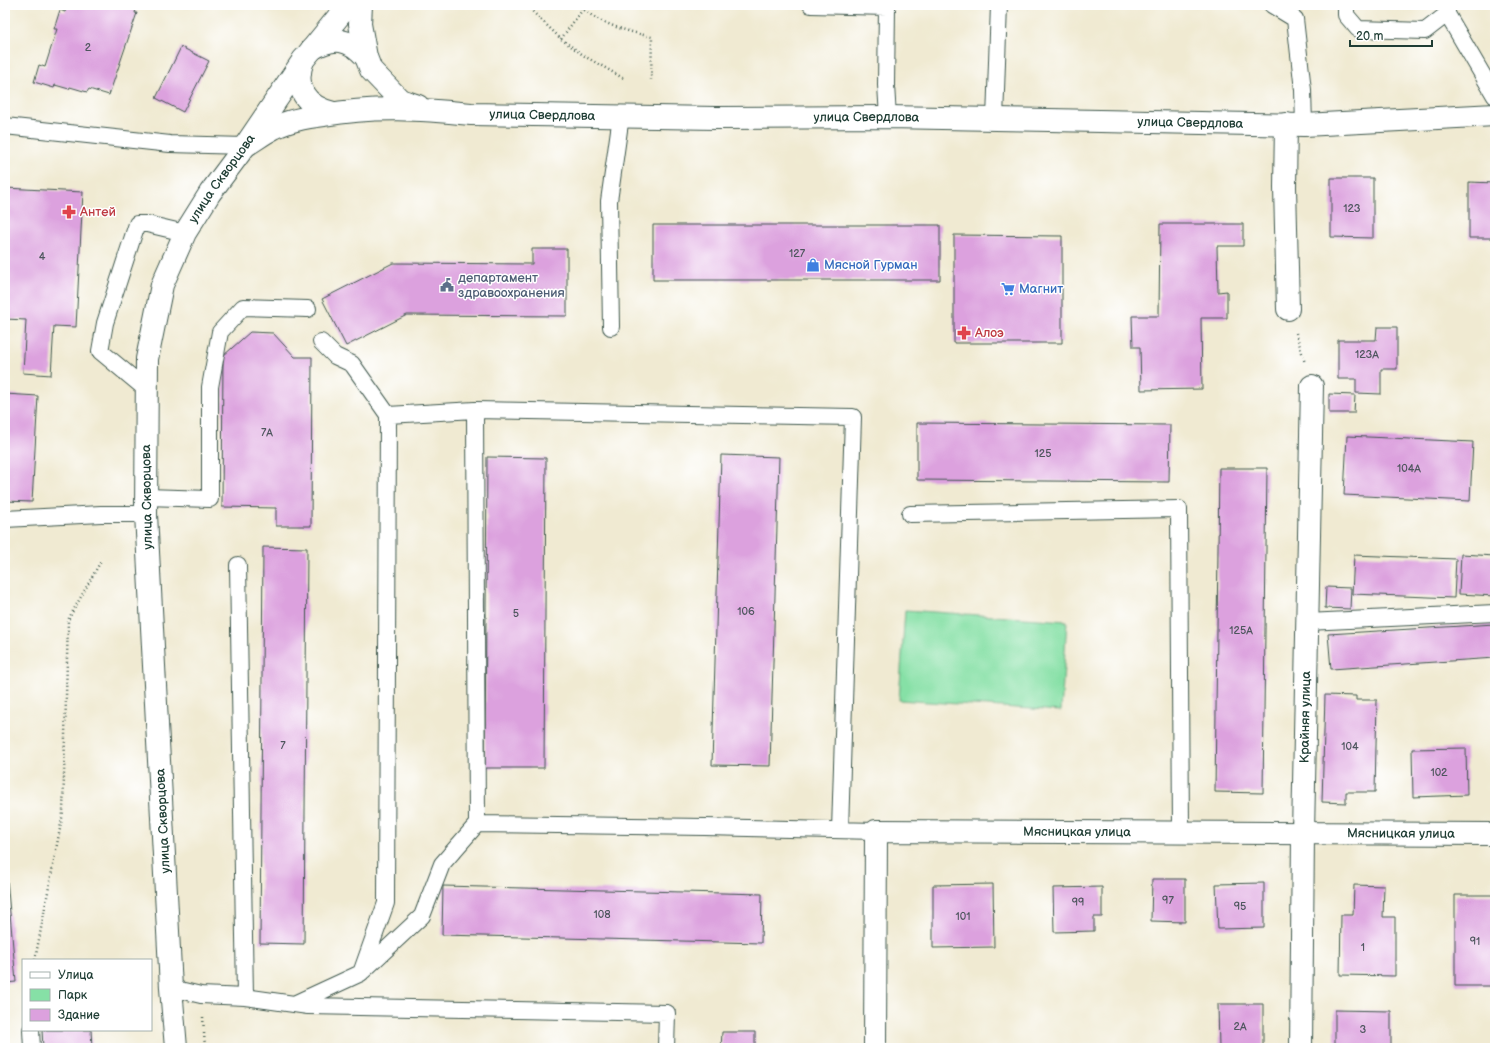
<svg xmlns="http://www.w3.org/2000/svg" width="1500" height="1053" viewBox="0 0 1500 1053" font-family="'Balsamiq Sans',sans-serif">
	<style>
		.green { fill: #86e0a6; stroke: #528e6d }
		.building { fill: #dca1de }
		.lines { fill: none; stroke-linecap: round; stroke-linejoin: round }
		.service-casing { stroke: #3e574c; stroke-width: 18 }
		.minor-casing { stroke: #3e574c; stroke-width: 24 }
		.tertiary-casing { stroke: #3e574c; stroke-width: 24 }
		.path { stroke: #3e574c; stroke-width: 2.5; stroke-dasharray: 1 3; stroke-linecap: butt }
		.service { stroke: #fff; stroke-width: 16 }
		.minor { stroke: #fff; stroke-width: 22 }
		.tertiary { stroke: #fff; stroke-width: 22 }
		.labels { text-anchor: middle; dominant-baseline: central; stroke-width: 3; stroke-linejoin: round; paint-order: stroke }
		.number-label { font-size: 11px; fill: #4e565e }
		.street-label { font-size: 13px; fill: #1f3d34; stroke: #fff }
		.health-label { font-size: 13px; fill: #be3a42; stroke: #fff; text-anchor: start }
		.shop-label { font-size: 13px; fill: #366cbe; stroke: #fff; text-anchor: start }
		.service-label { font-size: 13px; fill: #4e5e75; stroke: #fff; text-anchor: start }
	</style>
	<rect width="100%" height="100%" fill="#fff"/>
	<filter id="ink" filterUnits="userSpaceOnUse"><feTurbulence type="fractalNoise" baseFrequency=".025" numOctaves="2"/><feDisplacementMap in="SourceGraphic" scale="8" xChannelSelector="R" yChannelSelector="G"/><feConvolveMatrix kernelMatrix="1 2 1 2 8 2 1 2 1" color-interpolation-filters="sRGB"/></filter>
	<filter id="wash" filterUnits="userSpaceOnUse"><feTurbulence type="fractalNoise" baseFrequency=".012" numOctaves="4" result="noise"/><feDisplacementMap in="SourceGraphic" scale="16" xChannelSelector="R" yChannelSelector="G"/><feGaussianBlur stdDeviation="0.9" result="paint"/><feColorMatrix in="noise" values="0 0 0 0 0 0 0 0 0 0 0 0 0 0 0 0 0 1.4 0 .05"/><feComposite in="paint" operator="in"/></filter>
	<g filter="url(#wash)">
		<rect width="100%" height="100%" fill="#f0ead2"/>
		<path class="green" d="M905,610L1067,621L1061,711L899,700Z"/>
		<g id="blocks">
			<path class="building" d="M67,5H137L135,13H137L109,95L89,89L87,92L70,87L69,89L55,85L54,88L34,82L39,65L45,67L57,29H54L60,10L65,12Z
				M181,47L209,61L183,112L156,98Z
				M1331,178H1373V238L1331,237Z
				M1469,182L1495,183V238H1469Z
				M5,188L83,192L76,327L54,326L51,375L23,373L26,320L5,319Z
				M1160,224H1243V246H1217L1218,292L1227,291V318H1201L1202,389L1141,390L1140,347H1133L1132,316H1159Z
				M653,225H940V280H653Z
				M954,235L1062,236V343H954Z
				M532,249H567V316L407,315L346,346L322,299L393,263L532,264Z
				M1377,327H1397V369H1381V394L1356,393V379H1338V340H1376Z
				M250,332L273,333L295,357H312L311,526H276V508L222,507L223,356Z
				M5,394L38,396L32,502L5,501Z
				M1329,394L1355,395L1354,413H1329Z
				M917,423L1170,425L1169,482L917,480Z
				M1347,436L1473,442L1470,501L1344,495Z
				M721,455L779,457L770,766L712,765Z
				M487,457L546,458L544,768H485Z
				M1219,468H1267L1263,793L1215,792Z
				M263,547L307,548L304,944L260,943Z
				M1461,554L1495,556V596L1459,594Z
				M1354,555L1456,559L1454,598L1352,594Z
				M1326,587L1351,588L1350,609L1325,608Z
				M1495,624V658L1331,669L1328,634Z
				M1325,695L1356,696V700H1377L1375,792H1346V803L1322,802Z
				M1466,748L1467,795L1413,797L1412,749Z
				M6,867L16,982L5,983V868Z
				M1152,879H1185V922L1151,921Z
				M1264,883V928L1218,929L1216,884Z
				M993,884L994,947L933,948V885Z
				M1354,885L1384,886L1383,917H1395V976L1340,975L1341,915H1353Z
				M443,886L762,894L761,943L442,935Z
				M1102,887V917H1094V931L1054,932L1053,888Z
				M1455,895H1495V986H1455Z
				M1218,1004H1263V1048H1219Z
				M1335,1010L1391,1011V1048L1335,1047Z
				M42,1030H91L92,1048H43Z
				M722,1032H755V1048H721Z"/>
		</g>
	</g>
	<g filter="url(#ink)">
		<use href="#blocks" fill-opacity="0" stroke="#3e574c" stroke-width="1"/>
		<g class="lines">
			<g class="service-casing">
				<path id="service" d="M811,5L887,7L886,85L888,117
					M1272,5L1295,19L1303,90L1304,125
					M1346,5V15L1358,29L1425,31L1447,14
					M1447,5V14L1495,96
					M995,119L999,5
					M5,126L170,144L245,146
					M611,327L609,201L621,116
					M147,390L100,351L105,323L137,224H147L185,233
					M475,410L853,417L840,830
					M388,415L475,410L477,824
					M146,497L210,499V387L220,332L243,307L308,309
					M910,514L1179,509L1181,833
					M5,519L101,514H146
					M238,565L245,997
					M1307,622L1495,613
					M363,971L422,916L442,864L477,824L705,827L876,831
					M171,988L201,995L245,997L308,1006L667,1013L666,1048
					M294,1004L361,973L386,903L388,415L352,364L335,356L321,342
					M31,1030L32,1048"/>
			</g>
			<g class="minor-casing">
				<g id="minor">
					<path d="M1286,124L1285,187L1288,309"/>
					<path id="s1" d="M875,1048L876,831L1495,834"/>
					<path id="s2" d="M1301,1048L1303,834L1312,386"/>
				</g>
			</g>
			<g class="tertiary-casing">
				<g id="tertiary">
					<path d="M361,5L360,24L366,57L371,70L400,100L418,106"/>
					<path d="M312,49C334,36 349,38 366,57"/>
					<path d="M303,60C293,88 305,106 333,113"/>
					<path id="s3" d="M245,146C255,140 264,133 274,128C289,120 307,117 324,115C374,106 421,109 471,114L716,118L888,117L1304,125L1495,115"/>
					<path id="s4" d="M176,1048L171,988L146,514L147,359L162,285L185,233L210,193L245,146L304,59L348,5"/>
				</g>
			</g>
			<path class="path" d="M528,5L531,10L561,39L586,57L623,78
				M578,5C599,24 626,31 652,37L651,80
				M561,39L583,9
				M1296,333L1305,363
				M35,960L63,813L68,620L101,561
				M203,1017L205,1048"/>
			<use href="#service" class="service"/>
			<use href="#minor" class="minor"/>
			<use href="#tertiary" class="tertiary"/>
		</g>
	</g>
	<defs>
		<g id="pharmacy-bare" transform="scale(1.08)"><path d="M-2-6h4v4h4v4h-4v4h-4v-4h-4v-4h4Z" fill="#e0444e" stroke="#fff" stroke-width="2.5" paint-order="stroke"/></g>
		<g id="shop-bare" transform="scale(1.08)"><path d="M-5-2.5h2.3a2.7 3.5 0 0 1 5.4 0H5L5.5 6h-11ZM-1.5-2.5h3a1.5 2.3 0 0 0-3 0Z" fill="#3f7fe0" stroke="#fff" stroke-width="2.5" paint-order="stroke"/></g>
		<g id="civic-bare" transform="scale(1.08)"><path d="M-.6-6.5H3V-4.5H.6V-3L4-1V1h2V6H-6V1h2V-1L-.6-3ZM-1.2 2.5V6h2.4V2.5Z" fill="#5c6f8a" stroke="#fff" stroke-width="2.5" paint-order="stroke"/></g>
		<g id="supermarket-bare" transform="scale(1.08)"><path d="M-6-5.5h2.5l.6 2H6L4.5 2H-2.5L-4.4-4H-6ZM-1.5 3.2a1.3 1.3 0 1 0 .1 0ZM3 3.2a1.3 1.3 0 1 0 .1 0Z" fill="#3f7fe0" stroke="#fff" stroke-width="2.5" paint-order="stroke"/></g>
	</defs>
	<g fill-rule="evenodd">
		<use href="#pharmacy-bare" x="69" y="212"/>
		<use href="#shop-bare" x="813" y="265"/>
		<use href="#civic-bare" x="447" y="285"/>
		<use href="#supermarket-bare" x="1008" y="289"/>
		<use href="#pharmacy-bare" x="964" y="333"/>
	</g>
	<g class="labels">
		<g class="number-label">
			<text x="88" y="47">2</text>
			<text x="1352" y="208">123</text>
			<text x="797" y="253">127</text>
			<text x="42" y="256">4</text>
			<text x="1367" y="354">123А</text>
			<text x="267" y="432">7А</text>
			<text x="1043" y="453">125</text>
			<text x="1409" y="468">104А</text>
			<text x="746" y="611">106</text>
			<text x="516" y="613">5</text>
			<text x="1241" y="630">125А</text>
			<text x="283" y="745">7</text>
			<text x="1350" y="746">104</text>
			<text x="1439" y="772">102</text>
			<text x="1168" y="900">97</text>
			<text x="1078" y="902">99</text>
			<text x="1240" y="906">95</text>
			<text x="602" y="914">108</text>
			<text x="963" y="916">101</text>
			<text x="1475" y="941">91</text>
			<text x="1363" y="947">1</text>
			<text x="1240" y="1026">2А</text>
			<text x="1363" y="1029">3</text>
		</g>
		<g class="street-label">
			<text stroke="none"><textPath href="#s3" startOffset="305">улица Свердлова</textPath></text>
			<text stroke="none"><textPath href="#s3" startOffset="629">улица Свердлова</textPath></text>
			<text stroke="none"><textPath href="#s3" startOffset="953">улица Свердлова</textPath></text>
			<text stroke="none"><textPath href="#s4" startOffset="888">улица Скворцова</textPath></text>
			<text transform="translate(147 497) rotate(-91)">улица Скворцова</text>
			<text stroke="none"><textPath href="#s2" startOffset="331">Крайняя улица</textPath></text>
			<text transform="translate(163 821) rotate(-93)">улица Скворцова</text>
			<text stroke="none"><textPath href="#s1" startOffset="418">Мясницкая улица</textPath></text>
			<text stroke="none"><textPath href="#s1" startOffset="742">Мясницкая улица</textPath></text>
		</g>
		<g class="health-label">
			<text x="80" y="212">Антей</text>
			<text x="975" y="333">Алоэ</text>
		</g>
		<g class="shop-label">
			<text x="824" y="265">Мясной Гурман</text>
			<text x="1019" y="289">Магнит</text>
		</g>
		<g class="service-label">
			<text x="458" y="278">департамент<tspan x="458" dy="15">здравоохранения</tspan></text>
		</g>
	</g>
	<rect width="1500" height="1053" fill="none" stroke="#fff" stroke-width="20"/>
	<rect x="22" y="959" width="130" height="72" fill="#ffffff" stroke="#a5b1ae"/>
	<rect x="30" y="972" width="20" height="6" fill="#ffffff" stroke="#a5b1ae"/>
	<text x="58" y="979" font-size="12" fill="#1f3d34">Улица</text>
	<rect x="30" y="989" width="20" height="12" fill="#86e0a6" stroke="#a5b1ae"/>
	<text x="58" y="999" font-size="12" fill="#1f3d34">Парк</text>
	<rect x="30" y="1009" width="20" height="12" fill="#dca1de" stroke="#a5b1ae"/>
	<text x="58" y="1019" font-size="12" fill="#1f3d34">Здание</text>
	<path d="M1350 40v6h82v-6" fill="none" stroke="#1f3d34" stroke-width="2"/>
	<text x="1356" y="40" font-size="12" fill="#1f3d34" stroke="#ffffff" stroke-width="3" paint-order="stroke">20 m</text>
</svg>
